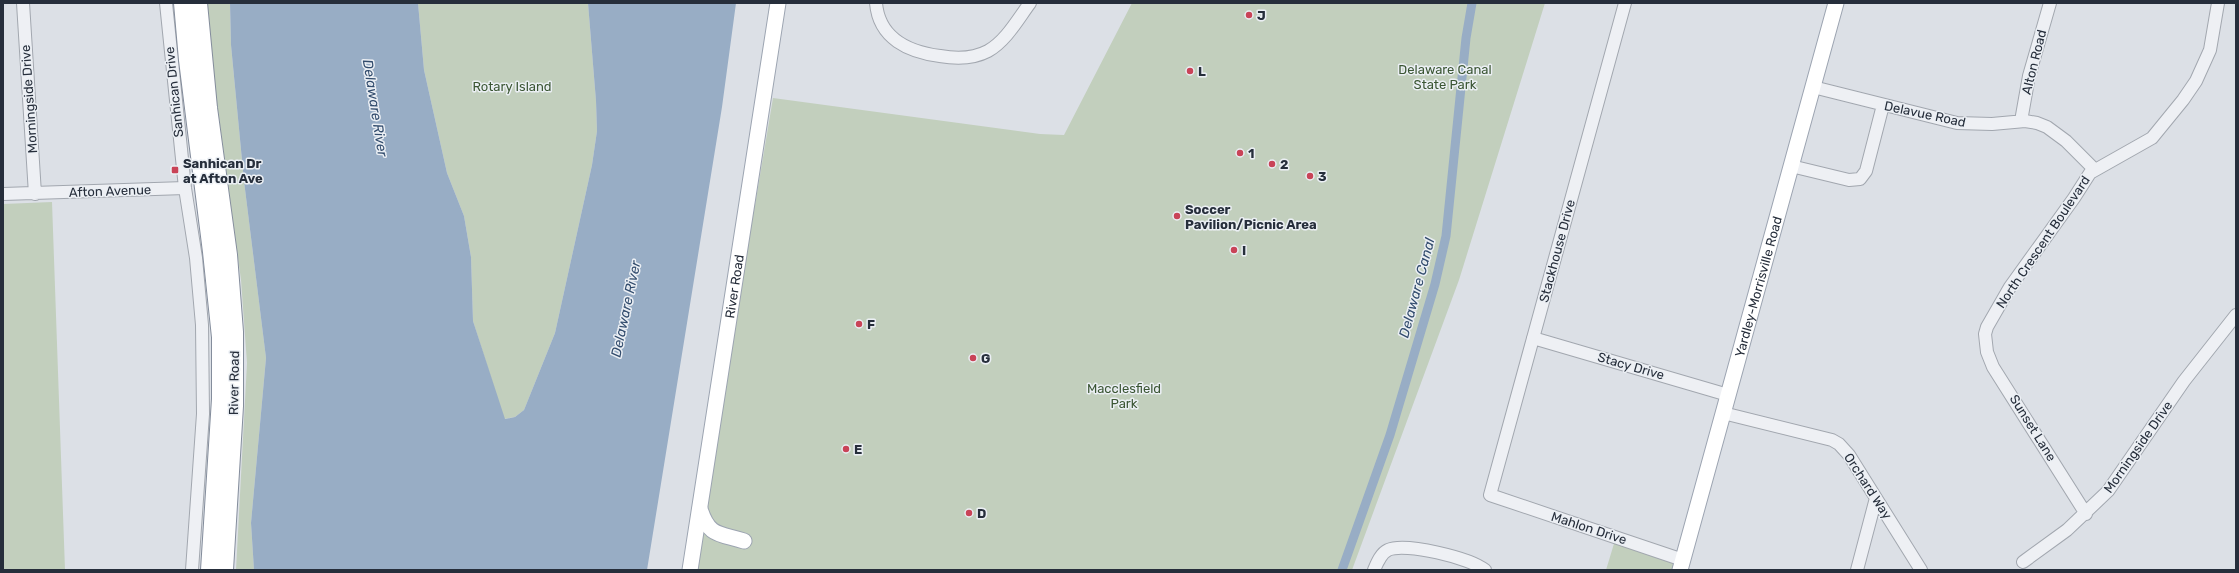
<svg xmlns="http://www.w3.org/2000/svg" width="2239" height="573" viewBox="0 0 2239 573" font-family="Rubik,sans-serif">
	<style>
		.green { fill: #c2cfbd }
		.water { fill: #98adc5 }
		.lines { fill: none; stroke-linecap: round; stroke-linejoin: round }
		.canal { stroke: #98adc5; stroke-width: 9 }
		.minor-casing { stroke: #a2a7af; stroke-width: 14 }
		.major-casing { stroke: #9ca4b1; stroke-width: 17 }
		.highway-casing { stroke: #848d9c; stroke-width: 20 }
		.minor { stroke: #eef0f4; stroke-width: 12 }
		.major { stroke: #fff; stroke-width: 15 }
		.highway { stroke: #fff; stroke-width: 18 }
		.poi-dot { fill: #c94357; stroke: #ebeff4; stroke-width: 1.5 }
		.labels { text-anchor: middle; dominant-baseline: central; stroke-width: 3; stroke-linejoin: round; paint-order: stroke }
		.poi-label { font-size: 13px; font-weight: bold; fill: #262e3b; stroke: #ebeff4; text-anchor: start }
		.street-label { font-size: 13px; fill: #262e3b; stroke: #ebeff4 }
		.park-label { font-size: 13px; fill: #3b5634; stroke: #ebeff4 }
		.water-label { font-size: 14px; font-style: italic; fill: #324c6d; stroke: #ebeff4 }
	</style>
	<rect width="100%" height="100%" fill="#dce0e6"/>
	<path class="green" d="M206,3H230L231,45L244,181L266,358L251,523L254,570H236L247,363L241,280L209,44Z
		M418,3H588L596,101L597,131L592,165L555,333L524,410L515,417L504,419L473,321L471,257L464,216L447,173L424,70Z
		M1132,3H1545L1459,280L1352,570H696L751,204L755,205L773,98L1040,134L1064,135Z
		M52,202L65,570H3V204Z
		M1616,537L1667,554L1680,570H1606Z"/>
	<path class="water" d="M230,3H418L424,70L447,173L464,216L471,257L473,321L505,419L515,417L524,410L555,333L592,165L597,131L596,101L588,3H736L722,107L647,570H254L251,523L266,358L244,181L231,45Z"/>
	<g class="lines">
		<path class="canal" d="M1342,570L1390,435L1435,284L1446,236L1466,38L1472,3"/>
		<g class="minor-casing">
			<path id="minor" d="M23,3L35,194
				M166,3L185,188L196,258L202,325L203,414L192,570
				M876,3C879,39 909,52 940,56C957,59 973,59 988,51C1006,41 1018,19 1030,3
				M1625,3L1490,495L1683,560
				M1813,87L1957,123L1992,124L2025,121L2037,123L2047,127L2066,141L2094,169
				M2021,121L2029,76L2050,3
				M1791,166L1849,180L1860,179L1866,171L1883,105
				M3,194L185,188
				M1533,338L1728,395
				M1723,413L1832,440L1839,444L1849,455L1921,570
				M2086,514L1993,367L1987,352L1985,334L1987,327L2010,287L2074,198L2090,173L2152,138L2183,100L2196,81L2210,50L2218,3
				M2023,562L2067,530L2108,491L2184,381L2236,315
				M1374,570C1377,563 1381,553 1388,550C1405,542 1470,558 1485,570
				M1857,570L1876,498"/>
		</g>
		<g class="major-casing">
			<g id="major">
				<path d="M700,509C709,537 719,533 744,541"/>
				<path id="s1" d="M690,570L778,3"/>
				<path id="s2" d="M1680,570L1836,3"/>
			</g>
		</g>
		<g class="highway-casing">
			<path id="highway" d="M183,3L188,60L212,252L221,337V399L210,570
				M198,3L208,108L228,255L234,332V406L224,570"/>
		</g>
		<use href="#minor" class="minor"/>
		<use href="#major" class="major"/>
		<use href="#highway" class="highway"/>
	</g>
	<g class="poi-dot">
		<circle cx="1249" cy="15" r="4"/>
		<circle cx="1190" cy="71" r="4"/>
		<circle cx="1240" cy="153" r="4"/>
		<circle cx="1272" cy="164" r="4"/>
		<rect x="171" y="166" width="8" height="8" rx="2"/>
		<circle cx="1310" cy="176" r="4"/>
		<circle cx="1177" cy="216" r="4"/>
		<circle cx="1234" cy="250" r="4"/>
		<circle cx="859" cy="324" r="4"/>
		<circle cx="973" cy="358" r="4"/>
		<circle cx="846" cy="449" r="4"/>
		<circle cx="969" cy="513" r="4"/>
	</g>
	<g class="labels">
		<g class="poi-label">
			<text x="1257" y="15">J</text>
			<text x="1198" y="71">L</text>
			<text x="1248" y="153">1</text>
			<text x="183" y="163">Sanhican Dr<tspan x="183" dy="15">at Afton Ave</tspan></text>
			<text x="1280" y="164">2</text>
			<text x="1318" y="176">3</text>
			<text x="1185" y="209">Soccer<tspan x="1185" dy="15">Pavilion/Picnic Area</tspan></text>
			<text x="1242" y="250">I</text>
			<text x="867" y="324">F</text>
			<text x="981" y="358">G</text>
			<text x="854" y="449">E</text>
			<text x="977" y="513">D</text>
		</g>
		<g class="street-label">
			<text transform="translate(2034 62) rotate(-76)">Alton Road</text>
			<text transform="translate(174 92) rotate(-96)">Sanhican Drive</text>
			<text transform="translate(29 99) rotate(-94)">Morningside Drive</text>
			<text transform="translate(1925 114) rotate(12)">Delavue Road</text>
			<text transform="translate(110 191) rotate(-2)">Afton Avenue</text>
			<text transform="translate(2043 242) rotate(-56)">North Crescent Boulevard</text>
			<text transform="translate(1557 251) rotate(-75)">Stackhouse Drive</text>
			<text stroke="none"><textPath href="#s1" startOffset="287">River Road</textPath></text>
			<text stroke="none"><textPath href="#s2" startOffset="294">Yardley-Morrisville Road</textPath></text>
			<text transform="translate(1631 366) rotate(16)">Stacy Drive</text>
			<text transform="translate(234 383) rotate(-89)">River Road</text>
			<text transform="translate(2033 428) rotate(58)">Sunset Lane</text>
			<text transform="translate(2138 447) rotate(-55)">Morningside Drive</text>
			<text transform="translate(1868 486) rotate(57)">Orchard Way</text>
			<text transform="translate(1589 528) rotate(18)">Mahlon Drive</text>
		</g>
		<g class="park-label">
			<text x="1445" y="69">Delaware Canal<tspan x="1445" dy="15">State Park</tspan></text>
			<text x="512" y="86">Rotary Island</text>
			<text x="1124" y="388">Macclesfield<tspan x="1124" dy="15">Park</tspan></text>
		</g>
		<g class="water-label">
			<text transform="translate(375 108) rotate(81)">Delaware River</text>
			<text transform="translate(1417 288) rotate(-75)">Delaware Canal</text>
			<text transform="translate(626 309) rotate(-78)">Delaware River</text>
		</g>
	</g>
	<rect width="2239" height="573" fill="none" stroke="#262e3b" stroke-width="8"/>
</svg>
